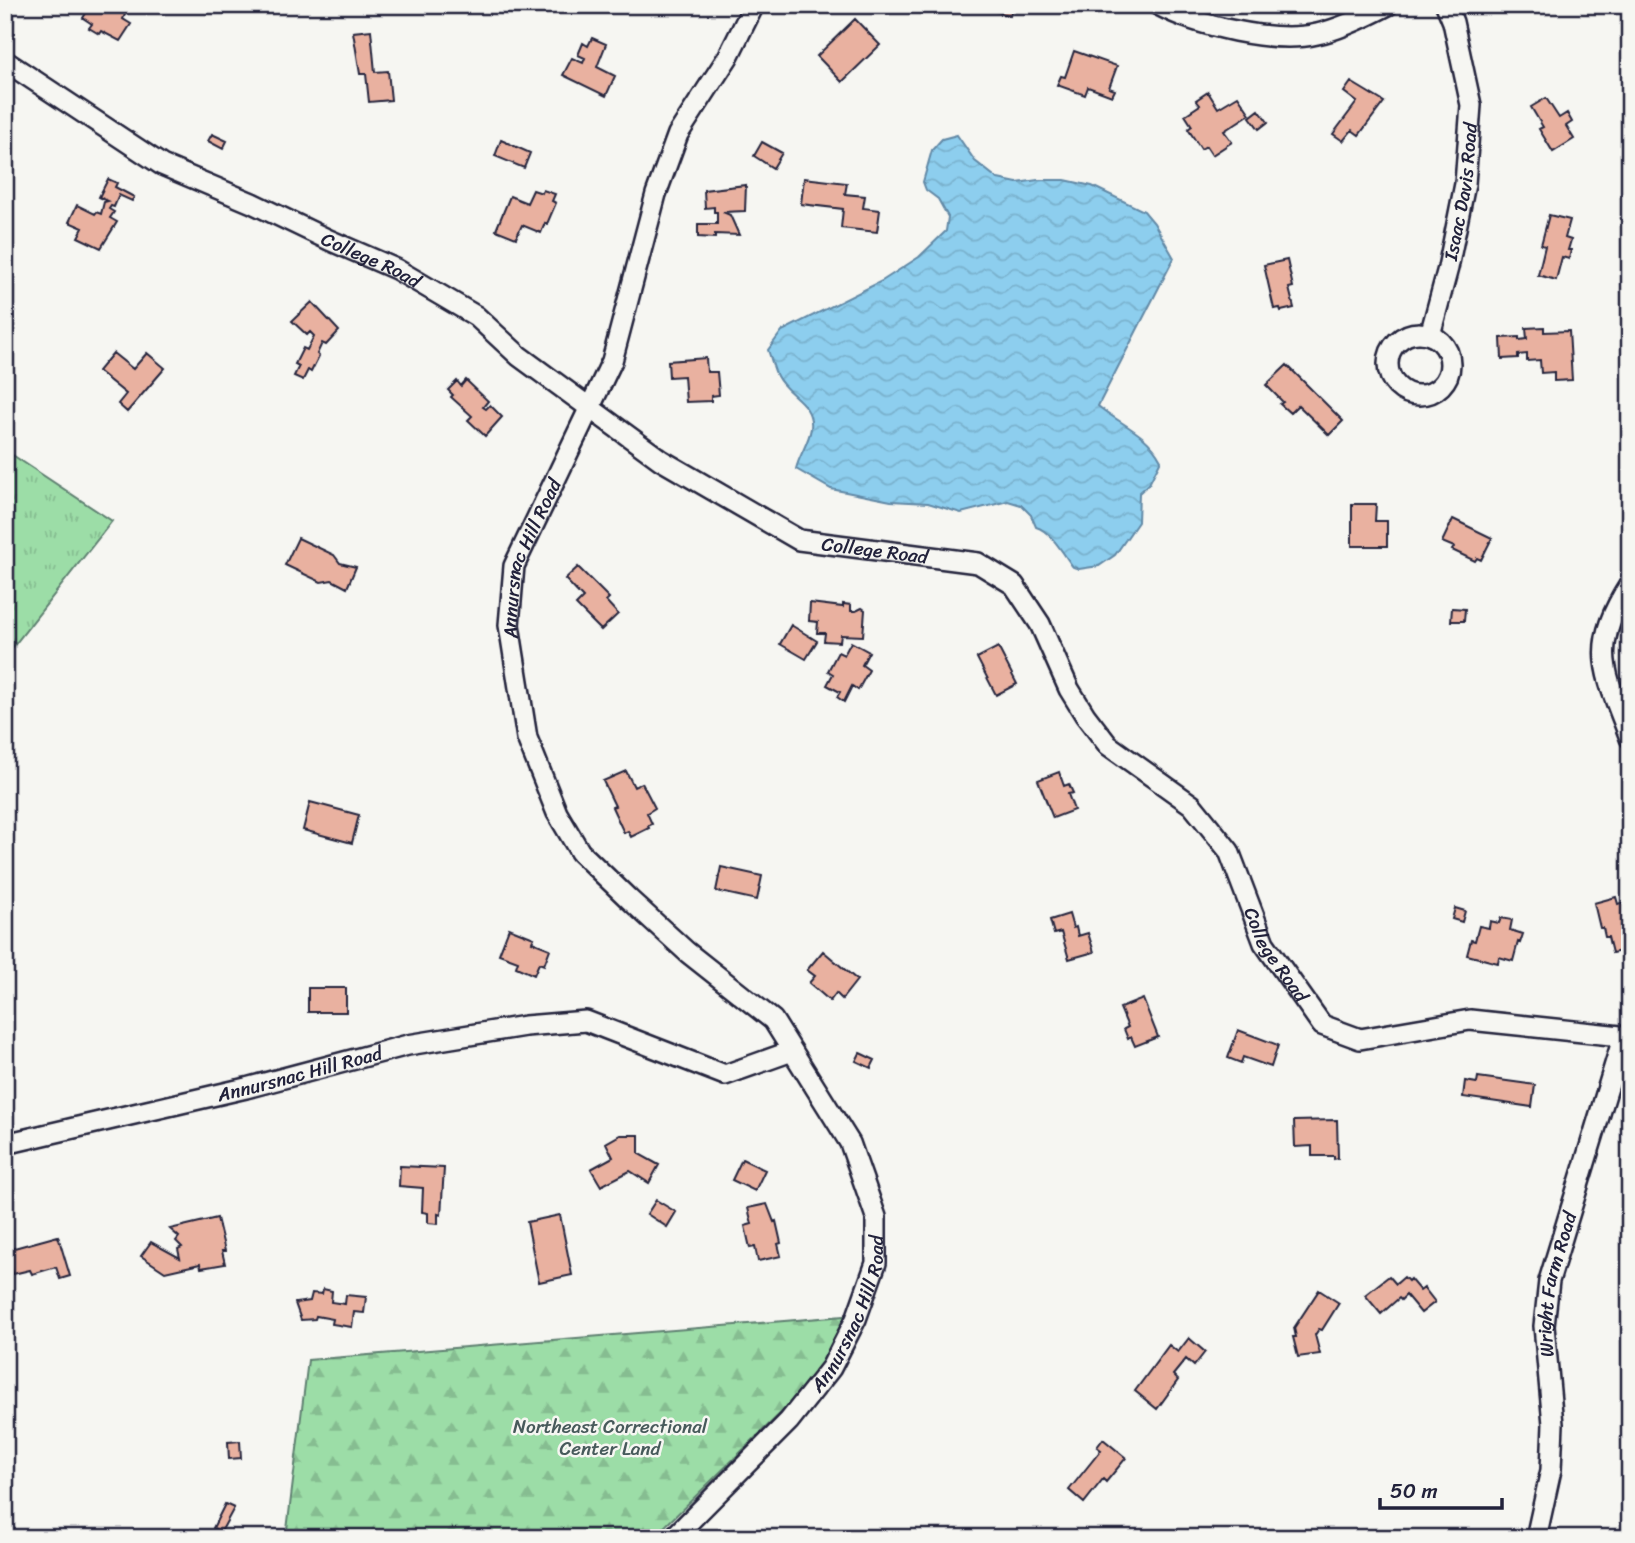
<svg xmlns="http://www.w3.org/2000/svg" width="1635" height="1543" viewBox="0 0 1635 1543" font-family="Sriracha,sans-serif">
	<style>
		.forest { fill: url(#forest-firs); stroke: #5f8071; stroke-width: 2 }
		.park { fill: url(#park-tufts); stroke: #5f8071; stroke-width: 2 }
		.water { fill: url(#water-waves); stroke: #6289a6; stroke-width: 2 }
		.building { fill: #e9b1a0; stroke: #22223b; stroke-width: 2 }
		.lines { fill: none; stroke-linecap: round; stroke-linejoin: round }
		.minor-casing { stroke: #22223b; stroke-width: 24 }
		.minor { stroke: #f6f6f2; stroke-width: 19 }
		.labels { text-anchor: middle; dominant-baseline: central; stroke-width: 5; stroke-linejoin: round; paint-order: stroke }
		.street-label { font-size: 19px; fill: #22223b; stroke: #f6f6f2 }
		.park-label { font-size: 19px; fill: #475a5b; stroke: #f6f6f2 }
	</style>
	<defs>
		<pattern id="forest-firs" width="22" height="20" patternUnits="userSpaceOnUse" patternTransform="scale(1.75)"><rect width="22" height="20" fill="#9cdda7"/><path d="M5 1l3.5 6h-7zM16 11l3.5 6h-7z" fill="#86bd91"/></pattern>
		<pattern id="park-tufts" width="24" height="20" patternUnits="userSpaceOnUse" patternTransform="scale(1.75)"><rect width="24" height="20" fill="#9cdda7"/><path d="M3 7l-1-3M5 7V3M7 7l1-3M15 17l-1-3M17 17v-4M19 17l1-3" fill="none" stroke="#86bd91"/></pattern>
		<pattern id="water-waves" width="16" height="10" patternUnits="userSpaceOnUse" patternTransform="scale(1.75)"><rect width="16" height="10" fill="#8dceee"/><path d="M0 5q4-4 8 0t8 0" fill="none" stroke="#79b1cd"/></pattern>
	</defs>
	<rect width="100%" height="100%" fill="#f6f6f2"/>
	<filter id="ink" filterUnits="userSpaceOnUse"><feTurbulence type="fractalNoise" baseFrequency=".0143" numOctaves="2"/><feDisplacementMap in="SourceGraphic" scale="14" xChannelSelector="R" yChannelSelector="G"/><feConvolveMatrix kernelMatrix="1 2 1 2 8 2 1 2 1" color-interpolation-filters="sRGB"/></filter>
	<g filter="url(#ink)">
		<path class="forest" d="M845,1316L826,1359L800,1394L653,1538H286L308,1360Z"/>
		<path class="park" d="M5,450L112,521L5,657Z"/>
		<path class="water" d="M957,135L975,161L998,179L1017,183L1038,180H1065L1092,186L1144,211L1154,223L1174,258L1098,406C1120,424 1147,433 1161,460L1149,484L1139,493L1138,522L1115,555L1099,566L1079,569L1073,567C1064,555 1051,531 1036,527L1031,515L1021,505L1008,501L961,513L928,503L891,501L831,489L796,469C799,455 809,443 811,428C814,402 787,396 777,376C773,368 771,358 768,350L782,331L882,281L919,257L946,231L948,217L938,199L926,190L923,182L932,150L942,139Z"/>
		<path class="building" d="M91,5H104L109,9L112,5L119,10L123,8L127,10L123,19L131,24L120,41L101,31L99,34L89,28L92,24L83,18Z
			M977,5H1013L1010,16Z
			M1630,9V29L1628,30L1626,10Z
			M855,19L880,45L842,82L817,56Z
			M371,30L375,72L388,71L391,100L369,102L366,74H360L353,32Z
			M592,38L606,44L597,67L615,76L606,96L563,75L572,58L583,63L585,58L578,55L583,43L588,46Z
			M1074,51L1117,66L1109,88L1115,90L1112,96L1088,87L1085,95L1057,85L1061,76L1065,77Z
			M1351,82L1384,102L1359,135L1352,130L1343,141L1333,134L1357,102L1344,92Z
			M1208,92L1218,108L1238,96L1250,114L1224,131L1232,142L1212,155L1206,146L1201,149L1188,129L1192,126L1185,115L1200,105L1196,100Z
			M1546,98L1559,118L1567,113L1572,122L1566,126L1574,139L1553,152L1539,129L1543,127L1531,107Z
			M1259,110L1268,122L1259,129L1250,117Z
			M212,134L227,141L223,149L208,141Z
			M501,140L530,153L524,168L495,156Z
			M762,142L782,153L773,168L754,156Z
			M804,178L847,183L845,194L865,196L863,208L880,210L877,232L841,228L843,209L801,204Z
			M108,179L117,183L115,187L134,197L132,201L119,195L114,207L111,206L109,209L114,212L110,218L117,222L101,248L78,237L83,228L69,222L77,205L95,214L96,212L101,214L104,202L108,201L99,197Z
			M746,185L745,211L723,212L730,215L739,235L715,234V238L698,237V224H717V212H714V207L705,208L704,190Z
			M533,190L542,193L543,190L555,194L552,201L556,203L547,224L545,223L541,233L522,225L516,238L496,230L510,196L527,203Z
			M1549,215L1570,220L1565,238L1571,240L1568,250H1571L1569,259L1562,257L1556,280L1538,275L1545,246L1541,245Z
			M1287,260L1293,287L1289,288L1294,308L1281,311L1280,308L1274,309L1264,265Z
			M312,302L339,331L326,345L322,343L317,354L319,356L311,372L308,370L303,380L294,376L299,366L295,364L303,348L307,350L314,336L310,332L307,335L292,321Z
			M1544,327V332L1569,331L1572,380L1554,381V372L1541,373L1540,360L1527,361V354L1518,355V358L1502,359L1501,338L1519,337V340L1527,339L1526,328Z
			M113,353L133,369L147,353L165,368L127,412L118,404L126,394L98,371Z
			M706,358L707,372H717L719,395L711,396V401L686,402L684,376L669,377L668,361Z
			M1287,365L1343,421L1329,435L1298,405L1290,413L1280,404L1283,402L1266,385Z
			M466,380L488,401L483,407L486,409L490,405L502,417L485,436L468,420L472,416L451,397L453,395L448,390L457,381L461,386Z
			M1352,504H1376L1375,521H1387V546H1352Z
			M1453,519L1492,538L1481,560L1477,558L1475,561L1452,550L1454,547L1442,542Z
			M298,538L334,555L340,563L356,567L347,588L332,580L321,582L285,565Z
			M578,567L609,598L606,601L618,614L601,630L576,605L583,598L565,579Z
			M810,603L843,607V604L851,605V611H856L862,608L865,610L863,636L841,635L840,642L824,641L825,633H817L818,622L809,621Z
			M1452,608L1465,609L1464,621H1451Z
			M791,625L817,641L806,659L780,644Z
			M851,642L869,652L862,665L869,670L858,690L852,686L844,702L837,697L840,692L827,685L833,674L828,671L838,652L844,655Z
			M998,647L1017,684L996,695L977,658Z
			M626,771L634,787L642,783L655,808L647,813L652,824L648,826L649,828L631,837L628,831L624,833L612,807L615,806L603,781Z
			M1059,772L1064,786L1069,784L1073,793L1068,794L1074,810L1053,818L1038,780Z
			M310,802L359,815L352,843L303,830Z
			M721,867L762,876L757,900L716,891Z
			M1616,897L1618,904L1627,901L1630,910V931H1627L1630,949L1612,953L1608,937H1605L1603,928H1600L1594,903Z
			M1455,908L1465,911L1462,922L1452,919Z
			M1069,914L1073,928L1076,927L1078,936L1088,933L1094,952L1069,959L1061,932L1054,934L1050,920Z
			M1501,918L1512,920L1510,930L1523,934L1520,943L1518,942L1513,961L1499,957L1498,963L1467,955L1471,940L1475,941L1479,926L1489,928L1490,921L1499,923Z
			M509,928L534,938L532,942L550,949L544,965L539,963L534,975L516,967L518,961L499,954Z
			M823,951L857,980L842,999L836,993L830,1001L809,983L815,976L807,970Z
			M308,988H346V1012H308Z
			M1143,999L1158,1037L1135,1046L1131,1037L1128,1039L1124,1029L1128,1027L1120,1008Z
			M1238,1030L1278,1045L1271,1067L1243,1057L1241,1063L1228,1058Z
			M860,1053L875,1060L871,1068L856,1061Z
			M1478,1077L1535,1085L1532,1107L1463,1097L1465,1081L1477,1083Z
			M1337,1120L1338,1158L1334,1159V1156H1312V1146L1295,1147L1294,1121Z
			M620,1135H639V1154L659,1165L649,1183L630,1171L601,1186L598,1181L591,1169L613,1157L606,1143Z
			M742,1159L765,1170L755,1191L732,1180Z
			M400,1166L444,1168L441,1215L438,1214V1224L428,1223V1213L422,1212L423,1188L399,1186Z
			M656,1200L676,1212L667,1227L647,1214Z
			M767,1204L774,1222L776,1221L781,1243L778,1244L781,1256L758,1261L755,1247L750,1248L745,1226L752,1224L748,1208Z
			M560,1215L572,1275L539,1282L527,1222Z
			M217,1218L225,1251H222L225,1264L201,1268L200,1264L165,1272L141,1256L151,1242L180,1258L178,1249L182,1247L176,1241L179,1237L170,1229Z
			M58,1236L70,1276L60,1279L56,1267L32,1274L30,1270L13,1274L7,1250Z
			M1389,1276L1396,1284L1404,1277L1408,1281L1410,1279L1420,1291L1424,1288L1435,1302L1421,1313L1406,1295L1401,1300L1399,1298L1381,1314L1365,1295Z
			M323,1289L332,1291L331,1302L345,1304L346,1295L366,1297L364,1313L354,1312L352,1327L332,1324L333,1319L316,1316L315,1319L301,1320L295,1303L310,1301L312,1293L322,1294Z
			M1319,1290L1339,1303L1322,1330L1319,1329L1315,1335L1320,1354L1298,1357L1293,1337H1296L1294,1328Z
			M1189,1338L1205,1352L1194,1366L1186,1359L1173,1375L1178,1380L1157,1409L1135,1391L1169,1345L1178,1352Z
			M1103,1439L1126,1458L1106,1482L1103,1479L1084,1503L1069,1490L1101,1450L1097,1447Z
			M240,1441L241,1458L229,1459L228,1442Z
			M225,1504L234,1508L221,1532L213,1528Z"/>
		<g class="lines">
			<g class="minor-casing">
				<g id="minor">
					<path d="M1158,5C1197,26 1274,44 1317,34C1341,29 1367,16 1388,5"/>
					<path id="s1" d="M5,61L162,165L252,203L329,240L396,269L476,316L519,356L661,460L799,540L978,563L1014,585L1040,624L1069,689L1085,715L1108,745L1192,805L1229,851L1264,943L1322,1025L1360,1039L1470,1020L1630,1037"/>
					<circle cx="1419" cy="364" r="31"/>
					<path id="s2" d="M1430,335L1448,268L1465,184L1471,105L1453,22L1446,5"/>
					<path d="M1630,584C1588,650 1605,671 1630,738"/>
					<path id="s3" d="M5,1144L246,1088L408,1045L525,1026L586,1021L725,1075L792,1051"/>
					<path id="s4" d="M673,1538L789,1421L831,1368L856,1319L876,1263V1217L850,1143L773,1020L687,952L629,899L580,852L557,813L527,738L509,625L514,566L612,361L656,194L678,134L728,57L754,5"/>
					<path id="s5" d="M1536,1538L1551,1470L1553,1424L1544,1326L1549,1281L1623,1038"/>
				</g>
			</g>
			<use href="#minor" class="minor"/>
		</g>
	</g>
	<g class="labels">
		<g class="street-label">
			<text stroke="none"><textPath href="#s2" startOffset="147">Isaac Davis Road</textPath></text>
			<text stroke="none"><textPath href="#s1" startOffset="418">College Road</textPath></text>
			<text stroke="none"><textPath href="#s1" startOffset="1008">College Road</textPath></text>
			<text stroke="none"><textPath href="#s4" startOffset="1183">Annursnac Hill Road</textPath></text>
			<text stroke="none"><textPath href="#s1" startOffset="1617">College Road</textPath></text>
			<text stroke="none"><textPath href="#s3" startOffset="303">Annursnac Hill Road</textPath></text>
			<text stroke="none"><textPath href="#s5" startOffset="257">Wright Farm Road</textPath></text>
			<text stroke="none"><textPath href="#s4" startOffset="290">Annursnac Hill Road</textPath></text>
		</g>
		<g class="park-label">
			<text x="610" y="1426">Northeast Correctional<tspan x="610" dy="22">Center Land</tspan></text>
		</g>
	</g>
	<rect width="1635" height="1543" fill="none" stroke="#f6f6f2" stroke-width="28"/>
	<rect x="14" y="14" width="1607" height="1515" fill="none" stroke="#22223b" stroke-width="2.5" filter="url(#ink)"/>
	<path d="M1380 1498v10h122v-10" fill="none" stroke="#22223b" stroke-width="3.5"/>
	<text x="1390" y="1498" font-size="21" fill="#22223b" stroke="#f6f6f2" stroke-width="5" paint-order="stroke">50 m</text>
</svg>
